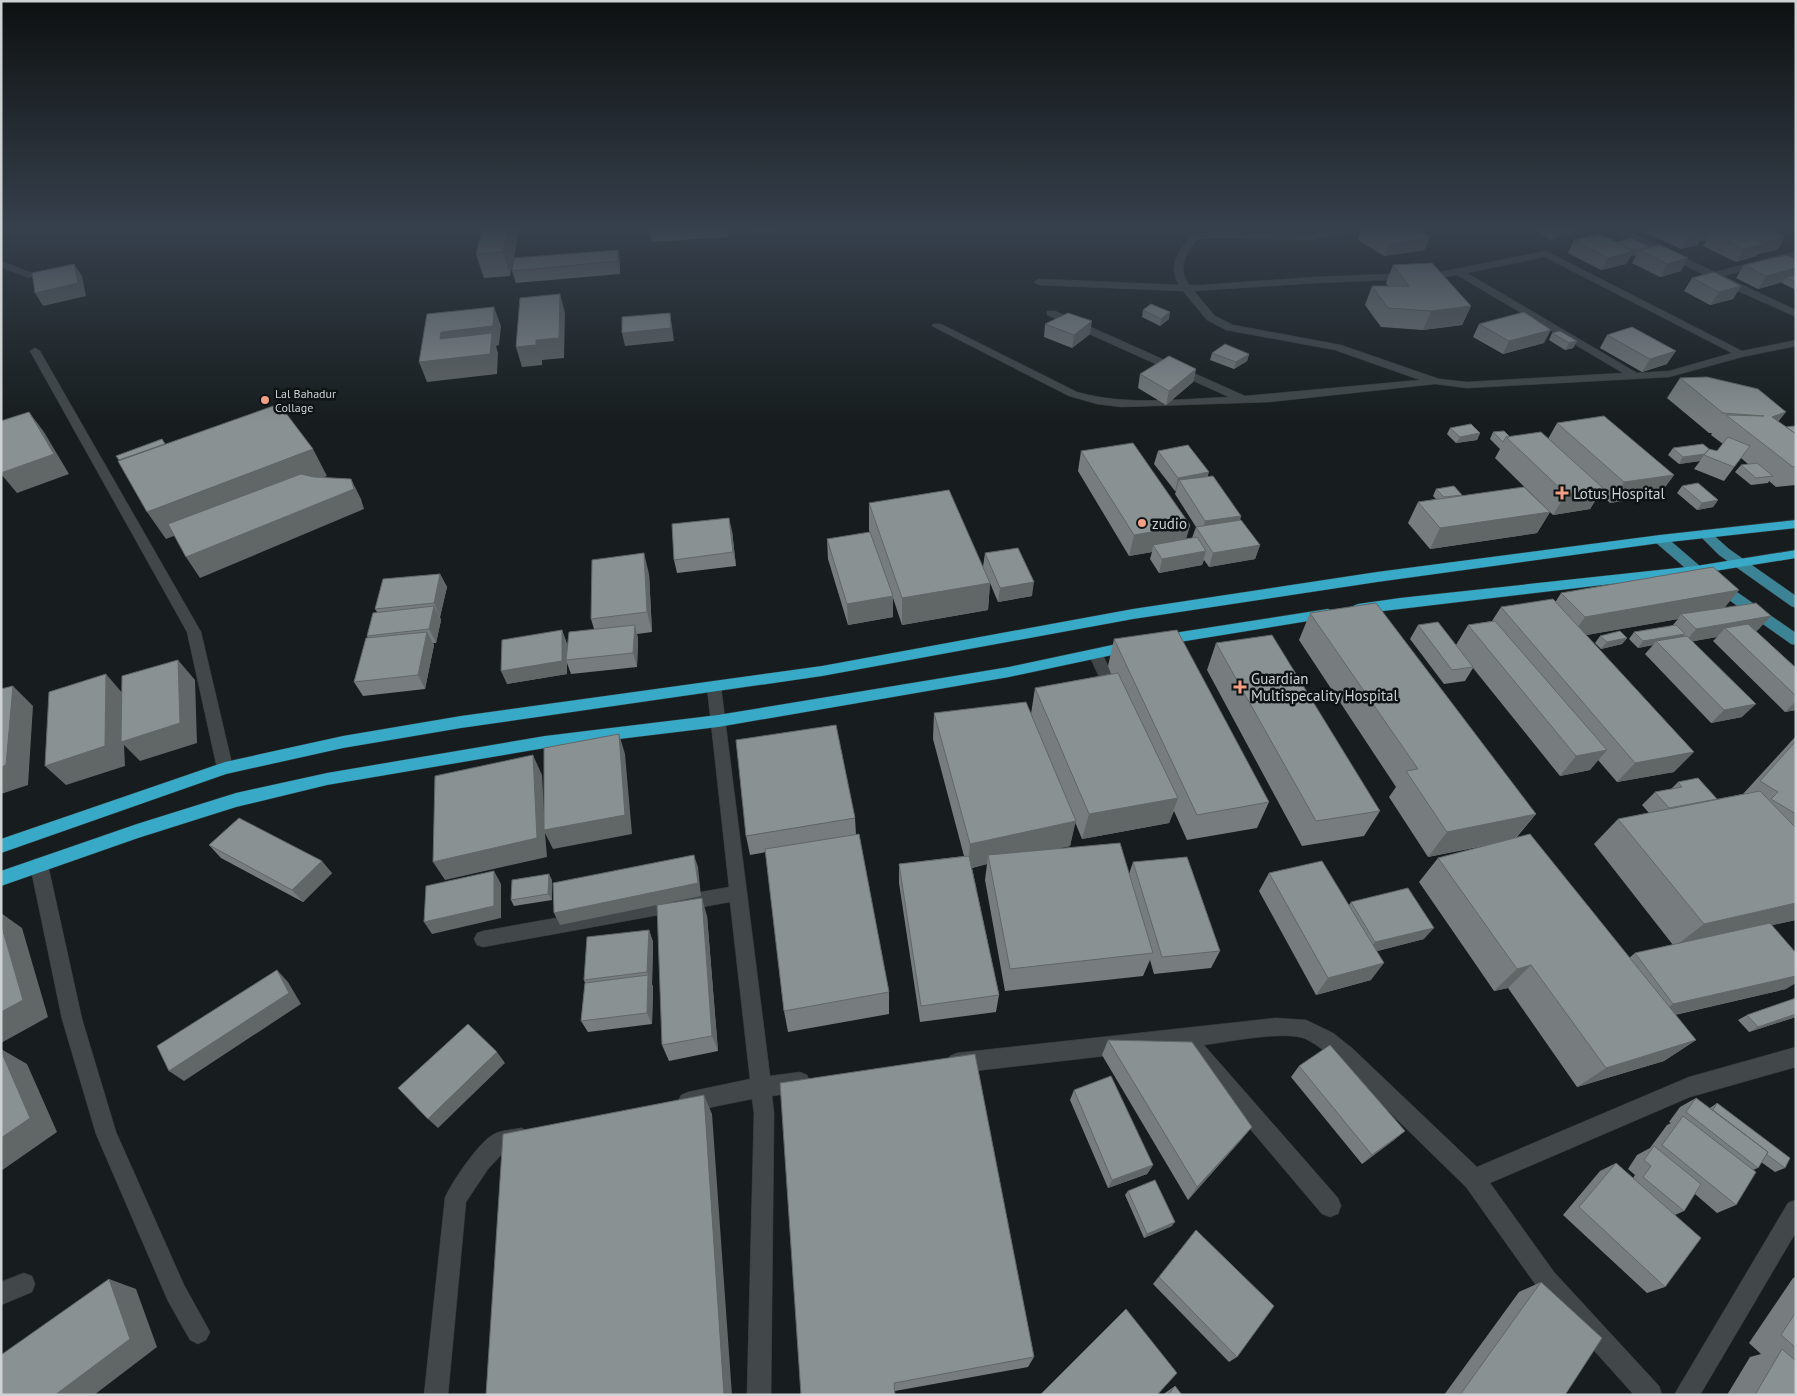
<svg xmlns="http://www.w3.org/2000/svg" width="1797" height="1396" viewBox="0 0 1797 1396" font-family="'PT Sans',sans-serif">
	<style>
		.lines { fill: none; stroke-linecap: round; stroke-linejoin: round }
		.minor-casing { stroke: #343839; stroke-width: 1 }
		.major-casing { stroke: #343839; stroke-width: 1 }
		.highway-casing { stroke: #343839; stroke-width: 1 }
		.minor { fill: #42484a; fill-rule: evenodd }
		.major { fill: #3c8395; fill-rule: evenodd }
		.highway { fill: #38aac7; fill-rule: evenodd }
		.wall { fill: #777d7e }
		.shaded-wall { fill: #616667 }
		.building { fill: #8a9193; stroke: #616667 }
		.poi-dot { fill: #f39f84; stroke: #0e1415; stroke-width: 2 }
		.labels { text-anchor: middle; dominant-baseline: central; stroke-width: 5; stroke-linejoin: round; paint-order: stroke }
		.far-poi-label { font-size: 12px; fill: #ced2d3; stroke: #0e1415; text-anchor: start }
		.poi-label { font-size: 15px; fill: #ced2d3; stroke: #0e1415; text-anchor: start }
	</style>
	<rect width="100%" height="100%" fill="#171d1e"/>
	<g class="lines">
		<g class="minor-casing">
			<path id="minor" d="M1355,226H1375L1371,229L1308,240L1213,238L1198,239C1185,255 1177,267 1189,285H1202L1315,277L1440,272L1546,251L1742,351L1796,340V346L1742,357L1669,377L1467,388L1435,384L1269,402L1121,407L1097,404L1069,396L932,326L933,324H941L1077,392C1126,406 1178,399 1229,397L1047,315V311H1055L1245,396L1420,380L1335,350L1226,330L1207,320L1183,291L1039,285L1034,282L1039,279L1179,285C1167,265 1179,251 1192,235L1213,232L1308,234ZM1545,257L1732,353L1669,371L1637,373L1467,273ZM1457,275L1623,373L1467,382L1439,379L1341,345L1233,325L1215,316L1194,291L1315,283L1440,278Z
				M1606,226C1612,226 1617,228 1623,229C1627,229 1642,226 1648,226L1630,232L1715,272L1796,251V257L1723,276L1796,310V317L1709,278L1707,276L1618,234Z
				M1,261L32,273L34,275L29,278L1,267Z
				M35,348L40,351L201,632L233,768L231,773L225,774L219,773L217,768L187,632L30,351Z
				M1096,650L1101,651L1103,655L1120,692L1118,696L1113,698L1108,696L1106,692L1089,655L1091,651Z
				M714,681L719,683L721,687L770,1076L800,1072L807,1075L810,1082L807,1089L800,1092L772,1096L774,1113L771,1395H747L754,1113L752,1099L688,1112L681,1109L678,1102L681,1095L688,1092L750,1079L730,902L483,947L477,945L474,939L477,933L483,931L729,887L707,687L709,683Z
				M39,858L45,860L48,865L82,1019L116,1132L184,1285L210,1332L206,1340L198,1344L190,1340L168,1301L96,1134L62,1019L30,865L33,860Z
				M1276,1018L1306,1020L1333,1033L1352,1048L1477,1167L1689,1077L1796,1047V1067L1690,1097L1490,1183L1554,1272L1659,1386L1662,1395H1634L1538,1288L1466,1187L1338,1062C1328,1054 1318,1045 1306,1039C1286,1030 1228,1042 1204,1045L1338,1198L1341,1206L1338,1214L1330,1217L1322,1214L1185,1052L1183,1047L957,1073L950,1070L947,1063L950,1056L957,1053Z
				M521,1128L528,1131L531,1138L528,1145L504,1152L488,1169L466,1202L448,1395H424L445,1198C451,1183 478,1144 491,1136C499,1130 512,1130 521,1128Z
				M1796,1200V1232L1700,1395H1674L1788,1203Z
				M24,1273L32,1276L35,1284L32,1292L1,1305V1282Z"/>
		</g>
		<g class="major-casing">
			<path id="major" d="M1704,530L1709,531L1729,549L1796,596V608L1791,606L1719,555L1698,534Z
				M1660,535L1665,536L1701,567L1796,633V645L1791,644L1691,573L1655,542L1654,539Z"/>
		</g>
		<g class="highway-casing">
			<path id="highway" d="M1796,520V528L1660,543L1377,582L1133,619L822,676L461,728L343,748L226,774L1,853V839L225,762L343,736L461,716L822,666L1133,609L1377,572L1660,535Z
				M1796,550V558L1696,574L1358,614L1353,612L1351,609L1353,606L1358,604L1400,598L1696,566Z
				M1328,609L1333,611L1335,614L1333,617L1161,645L1156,644L1154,640L1156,636L1161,635Z
				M1131,641L1136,642L1138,646L1136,650L1009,677L718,727L545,748L327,785L236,807L138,838L1,886V871L137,824L236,793L327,773L545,736L718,715L1009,667Z"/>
		</g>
		<use href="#minor" class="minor"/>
		<use href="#major" class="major"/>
		<use href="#highway" class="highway"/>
	</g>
	<path class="wall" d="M483,226H522H520L510,276L484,278L476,254Z
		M649,226H727L729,237L652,242Z
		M753,226H778V231L754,233Z
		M1539,226H1582L1580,229L1550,240L1537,231Z
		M1648,226H1724L1721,231L1730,229L1732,226L1763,227L1785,237L1777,250L1757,254L1756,256L1736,262L1703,246L1707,240L1699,241L1697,245L1681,249L1645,232Z
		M1362,227L1425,250L1384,256L1358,240Z
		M1632,238L1681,271L1660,277L1632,263L1636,256L1634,255L1631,256L1626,264L1601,270L1568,253L1574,240L1616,242Z
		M618,250L620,262V274L516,283L512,271Z
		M1796,259V290L1782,283L1783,282L1758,289L1736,278L1744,265Z
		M1393,265L1471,306L1462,325L1423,330L1381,327L1365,305L1372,286H1388L1386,283Z
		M1692,278L1741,286L1733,299L1710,305L1684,291Z
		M1143,310L1169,319L1160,326L1142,317Z
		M1045,324L1090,334L1072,348L1044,337Z
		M1479,324L1544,343L1503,354L1473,337Z
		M1552,333L1577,341L1573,348L1565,350L1549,340Z
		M1607,335L1667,364L1642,372L1600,348Z
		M1212,353L1249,354L1247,361L1234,369L1210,360Z
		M1196,369L1193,382L1166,405L1138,388L1140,374Z
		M1680,378L1778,421L1786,427H1796V485L1776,487L1769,481L1768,483L1751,485L1735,472L1741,465L1748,464L1741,458L1724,481L1694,469L1700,461L1679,464L1668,455L1673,448L1709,449L1717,451L1723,444L1711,435L1712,433H1709L1667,398Z
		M1557,423L1674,475L1659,495L1610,503L1600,493L1590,509L1553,515L1495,458L1500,449L1490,439L1493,432L1510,437L1548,439Z
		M1450,428L1480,433L1477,440L1456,443L1447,434Z
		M1081,451L1190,525L1186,539L1192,538L1196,527L1175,494L1176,491H1175L1154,464L1158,451L1208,476L1241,516L1240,520L1260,545L1255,559L1209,567L1204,560L1202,565L1159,573L1150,559L1152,552L1129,556L1078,471Z
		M1682,486L1718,500L1713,507L1697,510L1677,493Z
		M1436,489L1462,495V496L1550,512L1537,533L1430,549L1408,523L1418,502L1436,499L1433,496Z
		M869,503L983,567L985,553L1032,596L998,602L990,583L988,610L902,625L893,598V617L848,625L828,559L827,539L877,554L869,530Z
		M732,531L736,566L677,573L674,560Z
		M440,574L447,587L440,617L441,620L436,643H433L434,645L425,689L363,696L354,682L368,638L367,636L377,612L375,609Z
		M649,574L652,632L637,634L638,639L637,667L571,674L567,663V674L507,684L562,630L567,644V652L594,629L591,619Z
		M1561,593L1725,608L1758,630L1756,631L1796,668V710L1785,712L1713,641L1717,637L1693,641L1742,717L1711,723L1645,654L1653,645L1638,648L1629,639L1634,632L1672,626L1678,619L1586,635L1674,772L1617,782L1598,760L1590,770L1560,776L1473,668L1465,681L1444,684L1410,639L1418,625L1456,645L1468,625L1492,621L1501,607L1556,601Z
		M1310,613L1536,814L1516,838L1629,958L1635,953L1673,945L1594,844L1618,819L1649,813L1642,805L1655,792L1671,789L1678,782L1717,799L1743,794L1796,736V920L1772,925L1786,989L1675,1015L1696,1040L1664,1061L1577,1087L1508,988L1494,991L1419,882L1438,858L1489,845L1428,857L1389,797L1396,787L1299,640Z
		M1600,636L1627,638L1622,644L1601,649L1595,643Z
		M1114,639L1269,802L1257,828L1187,840L1174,811L1169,823L1082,839L1075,822L1070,846L1059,848L1129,874L1133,862L1220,951L1211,968L1154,974L1150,960L1143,976L1005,991L985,880L987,864L972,868L999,995L996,1012L920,1022L899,883V864L964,856L933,739L934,713L1031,714L1035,688L1111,674L1108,666Z
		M1216,643L1380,811L1364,836L1302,846L1207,670Z
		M855,818L856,835L889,992V1014L788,1032L784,1011L766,852L750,855L746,836Z
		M209,845L332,873L303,902L221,858Z
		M1269,873L1349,905L1351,902L1424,939L1377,951L1371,980L1316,995L1259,891Z
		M552,880V900L514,906L511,900Z
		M707,916L718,1051L669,1061L662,1045Z
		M649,930L653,942L652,984L653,987L652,1024L588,1032L581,1021L585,983L584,980Z
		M1796,998V1017L1749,1032L1738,1020L1747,1015Z
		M1108,1040L1252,1127L1241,1140L1188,1200L1102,1055Z
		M1299,1066L1405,1131L1394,1140L1362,1164L1291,1077Z
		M1074,1090L1153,1165L1147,1174L1108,1188L1070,1100Z
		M1696,1098L1710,1108L1717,1103L1785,1168L1775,1172L1761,1162L1758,1168L1753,1170L1736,1205L1717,1213L1695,1194L1684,1211L1675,1215L1665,1287L1647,1293L1563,1215L1600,1171L1616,1163L1633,1178L1635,1175L1628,1169L1637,1155L1650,1148L1667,1125L1671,1123L1669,1122L1680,1107Z
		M1128,1191L1172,1226L1144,1238L1125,1195Z
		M1196,1230L1237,1357L1229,1362L1153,1284Z
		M1796,1277V1395H1727L1750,1357L1761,1354L1749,1343L1793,1278Z
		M1541,1282L1565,1395H1444L1519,1292Z
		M1034,1357L1028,1367L895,1391L801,1395Z
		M1175,1386L1182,1395H1163L1165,1393Z"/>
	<path class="shaded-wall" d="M508,226H520L510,276L503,252Z
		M989,226H998L989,228Z
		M1559,226H1582L1580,229L1550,240L1556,227Z
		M1718,226H1724L1717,237L1710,233L1707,240L1699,241L1697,245L1681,249L1689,237L1703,233L1706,229Z
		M1430,237L1425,250L1384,256L1389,244Z
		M1785,237L1777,250L1757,254L1756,256L1736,262L1744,249L1764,244L1765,242Z
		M1638,249L1634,255L1631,256L1626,264L1601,270L1608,258Z
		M618,250L620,262V274L618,261Z
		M1688,258L1681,271L1660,277L1667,264Z
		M74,264L82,276L86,296L43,306L35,293Z
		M1796,268V279L1786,277L1783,282L1758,289L1766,276Z
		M1741,286L1733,299L1710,305L1719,292Z
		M560,294L565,313L564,358L542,360V365L522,367L516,347L536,340Z
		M1471,306L1462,325L1423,330L1431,311Z
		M494,307L501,326L499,345L496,346L498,353L497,374L427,382L419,362L440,339L441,332Z
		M1170,312L1169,319L1160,326L1161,319Z
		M670,313L672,326L674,341L625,346L622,333Z
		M1092,321L1090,334L1072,348L1074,335Z
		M1551,330L1544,343L1503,354L1509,341Z
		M1577,341L1573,348L1565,350L1569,343Z
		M1676,351L1667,364L1642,372L1650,359Z
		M1249,354L1247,361L1234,369L1236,362Z
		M1196,369L1193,382L1166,405L1169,391Z
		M29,412L44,432L69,474L17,493L1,474V473Z
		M1786,412L1770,432L1772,417Z
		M1480,433L1477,440L1456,443L1460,437Z
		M313,449L327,476L166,539L147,512Z
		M1714,453L1704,455L1700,461L1679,464L1683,457Z
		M1209,472L1205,486L1179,480L1176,491H1175L1178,478Z
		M1674,475L1659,495L1610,503L1624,482Z
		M351,479L361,499L364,509L200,578L186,557Z
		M1603,488L1590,509L1553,515L1566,494Z
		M1718,500L1713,507L1697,510L1702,503Z
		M1550,512L1537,533L1430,549L1440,528Z
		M1241,516L1236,530L1201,535L1205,521Z
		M729,518L732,531L736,566L733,552Z
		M1190,525L1184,546L1153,545L1152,552L1129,556L1134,535Z
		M1260,545L1255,559L1209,567L1213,553Z
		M1206,551L1202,565L1159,573L1162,559Z
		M644,553L649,574L652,632L647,612Z
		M440,574L447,587L440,617L434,603Z
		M1034,582L1032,596L998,602L1000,588Z
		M990,583L988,610L902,625V598Z
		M1739,590L1722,611L1681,614L1678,619L1570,638L1585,617Z
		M893,596V617L848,625L847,604Z
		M434,606L441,620L436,643L429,629Z
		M1771,616L1758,630L1732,635L1725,628L1717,637L1684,643L1696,629Z
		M635,625L638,639L637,667L633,653Z
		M562,630L567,644V660H566L567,663V674L507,684L501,671Z
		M427,632L434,645L425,689L418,675Z
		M1685,634L1679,641H1656L1653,645L1638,648L1643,641Z
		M1627,638L1622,644L1601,649L1607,642Z
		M178,660L195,680L197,743L140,761L124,745L125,766L66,785L45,766L106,674L124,695Z
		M13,686L33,706L28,785L1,794V767Z
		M1796,701V710L1785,712Z
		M1756,704L1742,717L1711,723L1724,710Z
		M619,734L625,754L632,834L553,849L545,833L547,857L445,880L433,862L533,755L542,775L545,830Z
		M1607,750L1590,770L1560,776L1576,756Z
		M1694,752L1674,772L1617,782L1635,763Z
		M1178,798L1169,823L1082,839L1089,814Z
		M1536,814L1514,839L1428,857L1447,832Z
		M1076,821L1070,846L990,864L988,855L987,864L968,869L970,844Z
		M694,855L698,867L701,896L560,925L554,913Z
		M322,861L332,873L303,902L292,890Z
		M494,871L501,884V918L432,934L424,922Z
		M549,874L552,880V900L548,894Z
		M702,898L707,916L718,1051L712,1036Z
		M1796,903V920L1674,947L1704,924Z
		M1,913L22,928L48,1017L1,1043Z
		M1434,928L1424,939L1366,954L1375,942Z
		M649,930L653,942L652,984L647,972Z
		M1384,963L1371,980L1316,995L1328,978Z
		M1531,965L1508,988L1494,991L1517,969Z
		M277,970L288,982L301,1004L184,1081L169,1071Z
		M648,975L653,987L652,1024L647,1013Z
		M1796,976V983L1786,989L1651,1020L1673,1004Z
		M1796,1014V1017L1749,1032L1758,1027Z
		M1696,1040L1664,1061L1577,1087L1606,1068Z
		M1,1049L27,1064L57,1132L1,1171Z
		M497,1052L505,1063L438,1128L428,1119Z
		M704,1095L712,1114L732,1395H724Z
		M1252,1127L1241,1140L1188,1200L1197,1187Z
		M1405,1131L1394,1140L1362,1164L1372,1155Z
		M1153,1165L1147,1174L1108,1188L1112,1180Z
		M1175,1222L1172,1226L1144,1238L1147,1234Z
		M109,1279L136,1289L157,1347L94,1395H55Z"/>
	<path class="building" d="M483,226H508L503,252L476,254Z
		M649,226H701L649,230Z
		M1370,226H1415L1430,237L1389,244L1362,227Z
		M1666,226H1691L1704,233L1689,237Z
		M1699,226H1718L1706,229Z
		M1732,226H1761L1785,237L1765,242Z
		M1731,228L1764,244L1744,249L1710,233Z
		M1600,234L1634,251L1608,258L1574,240Z
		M1632,238L1650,247L1640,250L1638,249L1632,251L1616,242Z
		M1660,245L1688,258L1667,264L1639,250Z
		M618,250V261L512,271L514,258Z
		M1786,255L1796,259V268L1766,276L1744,265Z
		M1432,263L1471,306L1431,311L1388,308L1372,286H1409L1393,265Z
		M74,264L78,283L35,293L32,273Z
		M1714,272L1741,286L1719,292L1692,278Z
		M1796,275V282L1786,277Z
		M560,294L559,338L536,340V345L516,347L520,298Z
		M1151,304L1170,312L1161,319L1143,310Z
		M494,307L493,326L441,332L440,339L492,333L490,354L419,362L427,314Z
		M1524,312L1551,330L1509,341L1479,324Z
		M670,313L671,328L622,333V317Z
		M1068,313L1092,321L1074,335L1045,324Z
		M1632,327L1676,351L1650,359L1607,335Z
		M1560,331L1577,341L1569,343L1552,333Z
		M1225,344L1249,354L1236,362L1212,353Z
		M1169,356L1196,369L1169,391L1140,374Z
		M1707,377L1758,389L1786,412L1772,417L1796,434V466L1793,467L1726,415L1764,416L1723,413L1680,378Z
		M279,404L313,449L147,512L118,461Z
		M29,412L54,454L1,473V421Z
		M1604,416L1674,475L1624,482L1557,423Z
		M1471,424L1480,433L1460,437L1450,428Z
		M1794,426L1796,427V434L1786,427Z
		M1504,431L1510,437H1506L1503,442L1493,432Z
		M1541,432L1603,488L1566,494L1506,437Z
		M1728,437L1750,446L1734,467L1704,455L1709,449L1717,451Z
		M162,439L165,444L119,460L116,456Z
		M1133,443L1190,525L1134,535L1081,451Z
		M1703,444L1709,449L1705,454L1683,457L1673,448Z
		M1188,445L1209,472L1178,478L1158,451Z
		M1757,463L1773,476L1756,478L1741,465Z
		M301,474L314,477L351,479L354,489L186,557L168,524Z
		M1213,476L1241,516L1205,521L1179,480Z
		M1698,483L1718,500L1702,503L1682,486Z
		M1454,486L1462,495L1444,497L1436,489Z
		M1524,487L1550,512L1440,528L1418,502Z
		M949,490L990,583L902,598L869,503Z
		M729,518L733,552L674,560L672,524Z
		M1241,520L1260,545L1213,553L1196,527Z
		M870,532L893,596L847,604L827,539Z
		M1197,537L1206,551L1162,559L1153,545Z
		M1018,548L1034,582L1000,588L985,553Z
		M644,553L647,612L591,619L592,560Z
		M1713,567L1739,590L1585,617L1561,593Z
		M440,574L434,603L375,609L383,579Z
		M1553,599L1694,752L1635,763L1501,607Z
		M1376,603L1536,814L1447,832L1406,771L1418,769L1310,613Z
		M1756,603L1771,616L1696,629L1681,614Z
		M434,606L429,629L367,636L373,613Z
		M1495,621L1607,750L1576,756L1468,625Z
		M1438,622L1473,667L1452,670L1418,625Z
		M1748,624L1796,668V696L1725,628Z
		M635,625L633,653L566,660L569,632Z
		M1676,625L1685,634L1643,641L1634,632Z
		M562,630V661L501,671L502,640Z
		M1177,630L1269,802L1197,815L1114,639Z
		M1620,631L1627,638L1607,642L1600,636Z
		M427,632L418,675L354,682L366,638Z
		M1272,635L1380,811L1316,821L1216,643Z
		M1687,636L1756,704L1724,710L1656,641Z
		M178,660L180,723L121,742L122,676Z
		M1118,673L1178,798L1089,814L1035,688Z
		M106,674L105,746L45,766L49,692Z
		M13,686L6,765L1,767V689Z
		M1026,702L1076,821L970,844L934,713Z
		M836,725L855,818L746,836L736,740Z
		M619,734L625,815L544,830V748Z
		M1796,741V814L1771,799L1778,792L1760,781Z
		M533,755L537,838L433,862L435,776Z
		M1698,778L1717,799L1669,808L1655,792L1682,787L1678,782Z
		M1760,791L1796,828V903L1704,924L1618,819Z
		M239,818L322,861L292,890L209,845Z
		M859,834L889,992L784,1011L765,849Z
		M1530,834L1696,1040L1606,1068L1531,965L1517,969L1438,858Z
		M1120,843L1153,953L1010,969L988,855Z
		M694,855L698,883L554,913L553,883Z
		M969,856L999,995L921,1006L899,864Z
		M1187,857L1220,951L1162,957L1133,862Z
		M1322,861L1384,963L1328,978L1269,873Z
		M494,871V906L424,922L426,886Z
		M549,874L548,894L511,900L512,880Z
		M1408,888L1434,928L1375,942L1351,902Z
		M702,898L712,1036L662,1045L657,905Z
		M1770,923L1796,953V976L1673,1004L1635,953Z
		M1,924L23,1000L1,1012Z
		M649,930L647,972L584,980L587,937Z
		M277,970L289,993L169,1071L157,1046Z
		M648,975L647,1013L581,1021L585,983Z
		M1796,998V1014L1758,1027L1747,1015Z
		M468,1024L497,1052L428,1119L398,1088Z
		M1108,1040L1192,1042L1252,1127L1197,1187Z
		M1330,1045L1405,1131L1372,1155L1299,1066Z
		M1,1051L30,1118L1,1138Z
		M975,1054L1034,1357L894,1383L895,1395H801L780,1083Z
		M1111,1076L1153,1165L1112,1180L1074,1090Z
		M704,1095L724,1395H486L503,1134Z
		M1696,1098L1768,1152L1758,1168L1686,1112Z
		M1717,1103L1790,1158L1785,1168L1766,1154L1768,1152L1713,1110Z
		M1683,1116L1756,1172L1736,1205L1662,1145Z
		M1654,1146L1701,1184L1684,1211L1643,1177L1651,1166L1644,1160Z
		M1616,1163L1701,1238L1665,1287L1579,1207Z
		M1155,1180L1175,1222L1147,1234L1128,1191Z
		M1196,1230L1274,1306L1237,1357L1159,1277Z
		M109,1279L130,1339L55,1395H1V1355Z
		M1541,1282L1602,1338L1565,1395H1460Z
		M1126,1309L1177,1373L1157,1395H1040Z
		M1796,1312V1348L1781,1335Z
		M1782,1349L1796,1361V1395H1755Z
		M1175,1386L1182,1395H1168Z"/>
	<linearGradient id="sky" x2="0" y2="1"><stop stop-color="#0d1010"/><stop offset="0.54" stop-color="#36404c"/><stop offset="1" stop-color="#36404c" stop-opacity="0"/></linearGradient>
	<rect width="1797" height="422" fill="url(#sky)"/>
	<g class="poi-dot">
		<circle cx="265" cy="400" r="5"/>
		<path d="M1559.5 485.5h5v5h5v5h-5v5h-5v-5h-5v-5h5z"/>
		<circle cx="1142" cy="523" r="5"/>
		<path d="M1237.5 679.5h5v5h5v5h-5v5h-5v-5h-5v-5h5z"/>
	</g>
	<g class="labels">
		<g class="far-poi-label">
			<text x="275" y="393">Lal Bahadur<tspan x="275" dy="14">Collage</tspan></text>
		</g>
		<g class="poi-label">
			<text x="1573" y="493">Lotus Hospital</text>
			<text x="1152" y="523">zudio</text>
			<text x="1251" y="678">Guardian<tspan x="1251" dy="17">Multispecality Hospital</tspan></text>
		</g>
	</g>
	<rect width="1797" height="1396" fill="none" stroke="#ced2d3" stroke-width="5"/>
</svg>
